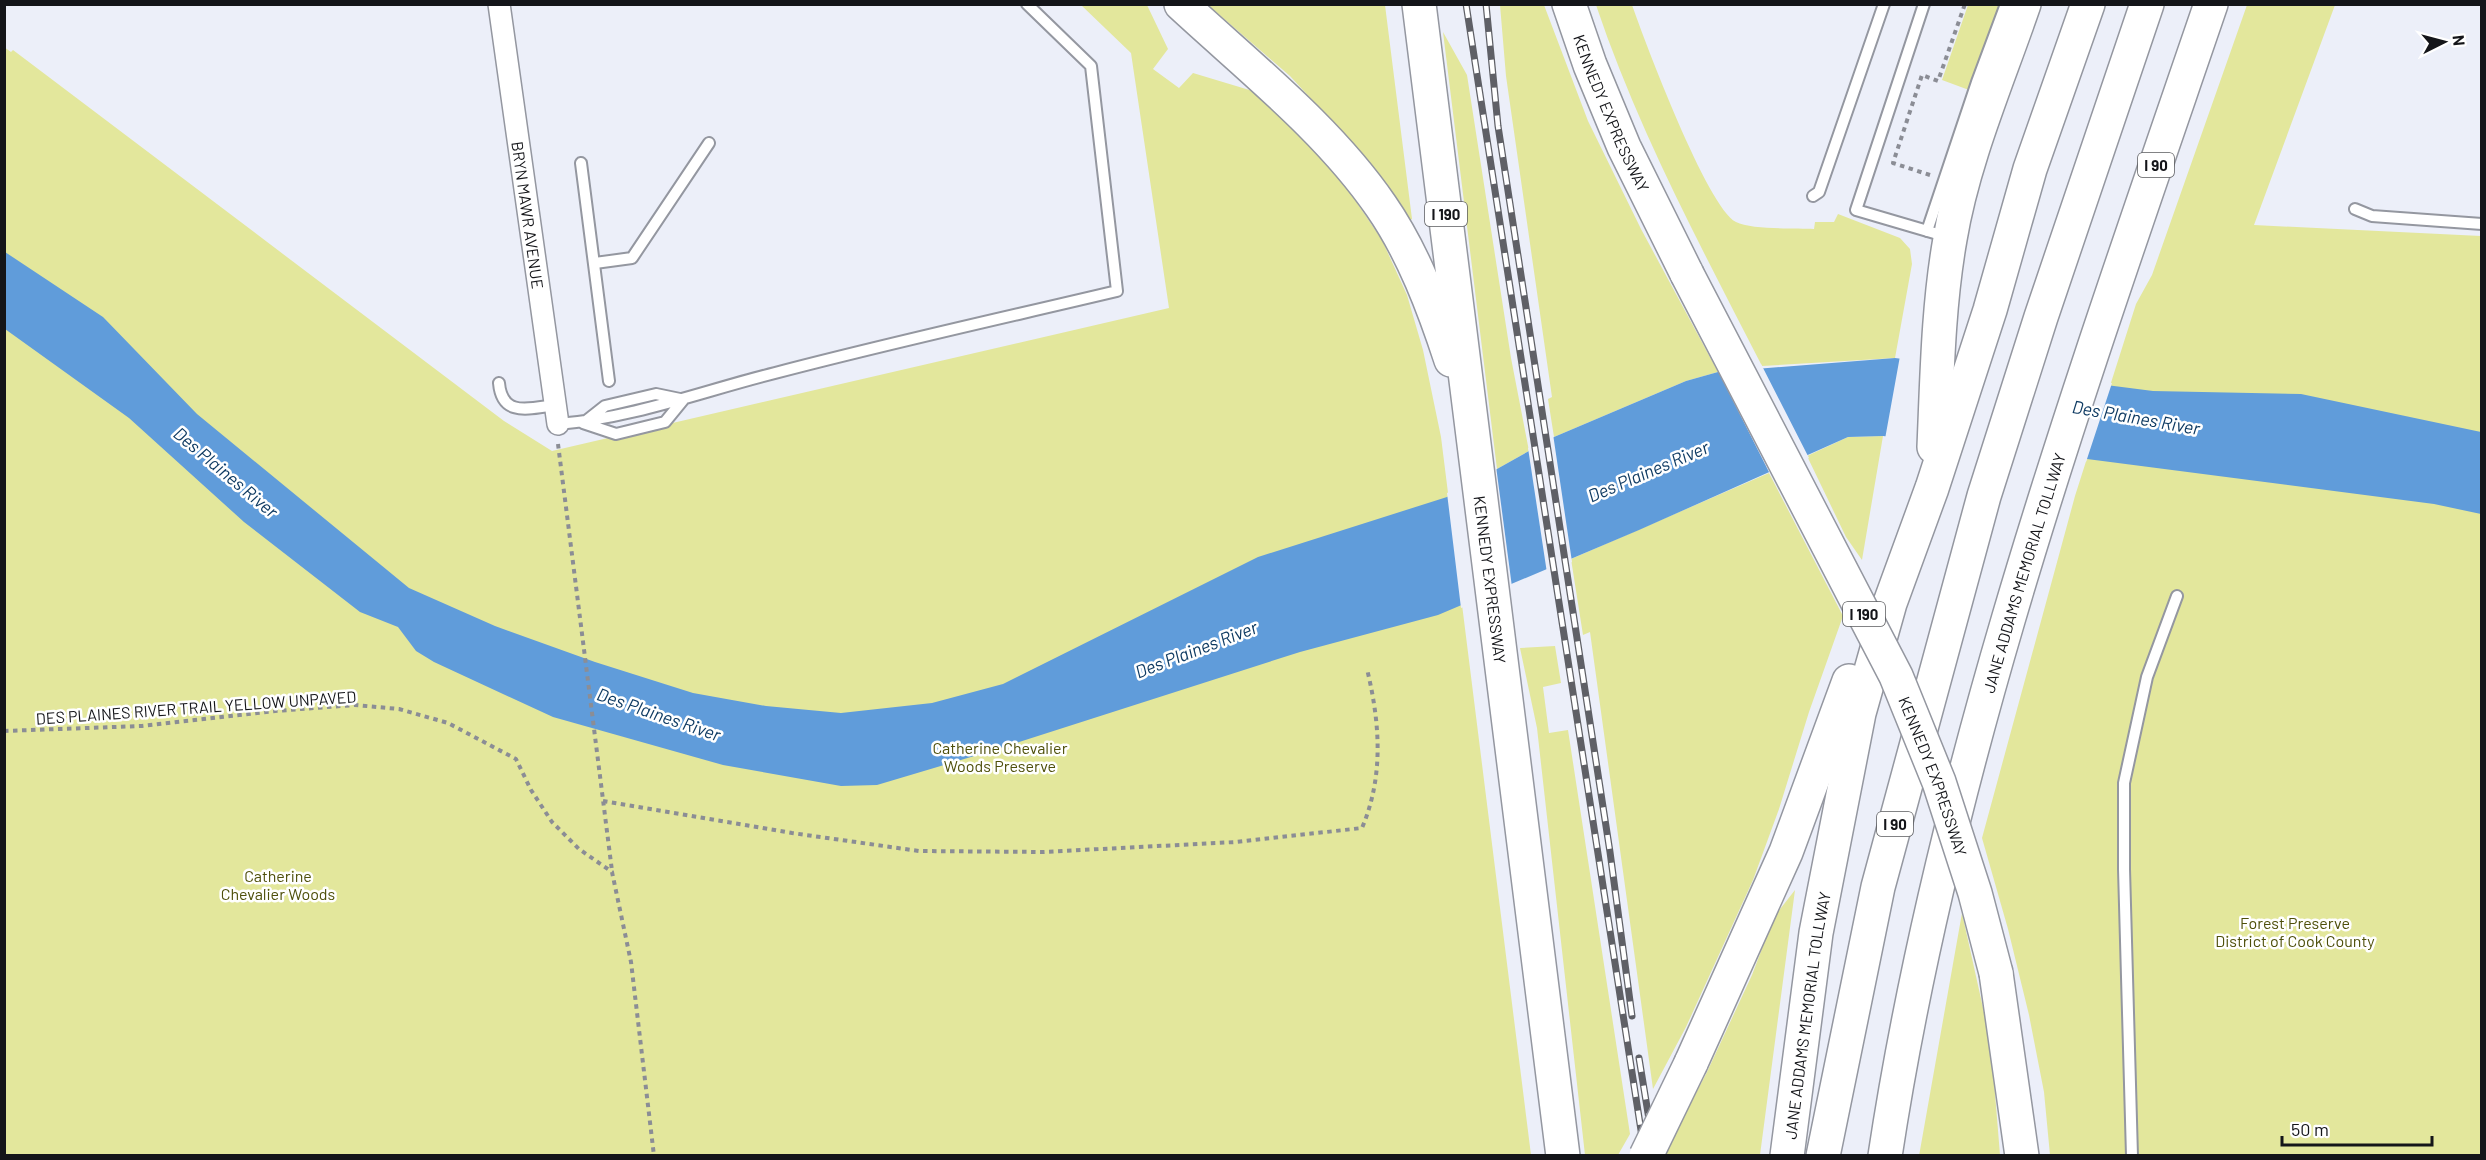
<svg xmlns="http://www.w3.org/2000/svg" width="2486" height="1160" viewBox="0 0 2486 1160" font-family="Barlow,sans-serif">
	<style>
		.green { fill: #e3e79c }
		.water { fill: #609cda }
		.pier { fill: #eceff9 }
		.lines { fill: none; stroke-linecap: round; stroke-linejoin: round }
		.service-casing { stroke: #9497a0; stroke-width: 14 }
		.minor-casing { stroke: #9497a0; stroke-width: 24 }
		.motorway-casing { stroke: #9497a0; stroke-width: 36 }
		.path { stroke: #8b8d95; stroke-width: 4; stroke-dasharray: 4.5 4.5; stroke-linecap: butt }
		.service { stroke: #fff; stroke-width: 10 }
		.minor { stroke: #fff; stroke-width: 21 }
		.motorway { stroke: #fff; stroke-width: 33 }
		.rail-casing { stroke: #5f6066; stroke-width: 7 }
		.rail { stroke: #fff; stroke-width: 4.5; stroke-dasharray: 14; stroke-linecap: butt }
		.motorway-bridge-casing { stroke: #9497a0; stroke-width: 36; stroke-linecap: butt }
		.motorway-bridge { stroke: #fff; stroke-width: 33 }
		.labels { text-anchor: middle; dominant-baseline: central; stroke-width: 5; stroke-linejoin: round; paint-order: stroke }
		.shield { fill: #fff; stroke: #5a5b5e; stroke-width: 1.5 }
		.shield-label { font-size: 15px; font-weight: bold; fill: #141519 }
		.street-label { font-size: 16px; fill: #141519; stroke: #fff }
		.park-label { font-size: 16px; fill: #4e4f0a; stroke: #fff }
		.water-label { font-size: 18px; font-style: italic; fill: #0f3b63; stroke: #fff }
	</style>
	<rect width="100%" height="100%" fill="#eceff9"/>
	<path class="green" d="M1081,5H1147L1168,49L1153,69L1179,88L1193,73L1256,92L1278,109L1343,182L1382,240L1407,295L1423,350L1441,437L1531,1155H5L4,47L11,52L13,50L504,421L552,451L1169,308L1131,53Z
		M1208,5H1385L1412,219L1408,222L1372,165L1290,76Z
		M1500,5H1544L1588,121L1641,229L1718,372L1686,381L1554,437L1548,399L1552,397L1506,76Z
		M1596,5H1632C1645,42 1707,207 1736,222C1751,230 1796,228 1814,229L1815,222H1834L1838,214L1900,238L1910,249L1912,264L1895,358L1762,366C1702,249 1638,130 1596,5Z
		M1968,5H2000L1969,90L1942,80Z
		M2247,5H2335L2254,225L2481,236V1155H2050L2044,1092L2029,1015L2008,929L1982,838L2075,496L2136,304L2152,275Z
		M1443,32L1467,75L1511,358L1529,451L1497,469Z
		M1883,436L1862,560L1846,537L1807,456L1848,437Z
		M1769,473L1843,616L1809,712L1779,809L1753,880L1686,1027L1653,1089L1590,632L1583,635L1571,559Z
		M1555,646L1561,683L1543,687L1549,733L1568,730L1630,1134L1618,1155H1585L1537,728L1520,648Z
		M1795,890L1760,1155L1663,1156L1707,1072L1752,975L1774,917Z
		M1962,913L1991,1044L2000,1155L1919,1156Z"/>
	<path class="water" d="M5,252L103,317L197,414L409,588L495,626L595,662L693,693L766,706L841,713L932,703L1003,684L1258,557L1447,497L1554,437L1686,381L1718,372L1895,358L2153,391L2301,394L2481,432V514L2434,504L2087,459L1883,436L1848,437L1639,530L1438,615L1300,652L991,751L877,785L841,786L723,765L553,717L434,662L416,651L398,627L360,612L244,522L129,418L5,329Z"/>
	<path class="pier" d="M1900,356L2112,383L2086,462L1885,439Z
		M1761,364L1809,458L1771,476L1717,369Z
		M1553,434L1572,562L1547,573L1528,448Z
		M1496,466L1512,587L1461,608L1447,493Z"/>
	<g class="lines">
		<g class="service-casing">
			<path id="service" d="M1924,4L1856,210L1948,237
				M581,163L609,381
				M1813,196L1819,192L1884,4
				M2355,209L2372,216L2482,224
				M1927,231L1977,82L2006,4
				M595,263L632,258L709,143
				M499,383C502,418 530,408 556,405
				M586,421L605,406L656,394L680,399
				M583,423L616,434L665,422L683,400
				M558,424C633,418 703,391 775,373C889,343 1003,318 1117,291L1091,66L1027,4
				M2132,1156L2124,869V783L2147,677L2177,596"/>
		</g>
		<g class="minor-casing">
			<g id="minor">
				<path id="s1" d="M499,4L558,424"/>
			</g>
		</g>
		<g class="motorway-casing">
			<g id="motorway">
				<path d="M1181,4C1249,67 1329,130 1381,206C1413,252 1434,308 1451,360"/>
				<path id="s2" d="M1419,4L1563,1156"/>
				<path id="s3" d="M1569,4L1590,65L1624,147L1687,274"/>
				<path d="M1934,447C1937,378 1938,307 1950,239C1963,160 1998,80 2024,4"/>
				<path d="M1996,973L2022,1156"/>
				<path d="M1691,1063L1786,852L1849,681"/>
				<path id="s4" d="M1787,1156L1816,933L1859,713L1890,603L1932,488L1990,310L2030,169L2088,4"/>
				<path d="M1823,1156L1878,887L1984,496L2041,317L2147,4"/>
				<path id="s5" d="M1885,1156C1945,760 2082,381 2211,4"/>
			</g>
		</g>
		<path class="path" d="M1930,175L1893,163L1922,75L1938,81L1965,4
			M558,444L612,871
			M4,731L142,726L275,711L355,705L399,709L448,723L516,759L531,790L552,822L579,849L612,872L631,962L654,1156
			M603,801L792,833L919,851L1043,852L1236,842L1362,828C1384,776 1380,723 1367,669"/>
		<use href="#service" class="service"/>
		<use href="#minor" class="minor"/>
		<use href="#motorway" class="motorway"/>
		<g class="rail-casing">
			<path id="rail" d="M1466,4L1645,1156
				M1486,4L1498,126L1610,852L1632,1016
				M1639,1058L1655,1156"/>
		</g>
		<use href="#rail" class="rail"/>
		<g class="motorway-bridge-casing">
			<g id="motorway-bridge">
				<path id="s6" d="M1687,274L1896,676L1939,782L1975,893L1996,973"/>
				<path d="M1646,1156L1691,1063"/>
			</g>
		</g>
		<use href="#motorway-bridge" class="motorway-bridge"/>
	</g>
	<g class="labels">
		<g class="shield">
			<rect x="2138" y="153" width="36" height="24" rx="4.5"/>
			<rect x="1425" y="202" width="42" height="24" rx="4.5"/>
			<rect x="1843" y="602" width="42" height="24" rx="4.5"/>
			<rect x="1877" y="812" width="36" height="24" rx="4.5"/>
		</g>
		<g class="shield-label">
			<text x="2156" y="165">I 90</text>
			<text x="1446" y="214">I 190</text>
			<text x="1864" y="614">I 190</text>
			<text x="1895" y="824">I 90</text>
		</g>
		<g class="street-label">
			<text stroke="none"><textPath href="#s3" startOffset="117">KENNEDY EXPRESSWAY</textPath></text>
			<text stroke="none"><textPath href="#s1" startOffset="213">BRYN MAWR AVENUE</textPath></text>
			<text stroke="none"><textPath href="#s5" startOffset="600">JANE ADDAMS MEMORIAL TOLLWAY</textPath></text>
			<text stroke="none"><textPath href="#s2" startOffset="580">KENNEDY EXPRESSWAY</textPath></text>
			<text transform="translate(196 707) rotate(-4)">DES PLAINES RIVER TRAIL YELLOW UNPAVED</text>
			<text stroke="none"><textPath href="#s6" startOffset="560">KENNEDY EXPRESSWAY</textPath></text>
			<text stroke="none"><textPath href="#s4" startOffset="142">JANE ADDAMS MEMORIAL TOLLWAY</textPath></text>
		</g>
		<g class="park-label">
			<text x="1000" y="747">Catherine Chevalier<tspan x="1000" dy="18">Woods Preserve</tspan></text>
			<text x="278" y="875">Catherine<tspan x="278" dy="18">Chevalier Woods</tspan></text>
			<text x="2295" y="922">Forest Preserve<tspan x="2295" dy="18">District of Cook County</tspan></text>
		</g>
		<g class="water-label">
			<text transform="translate(2136 417) rotate(10)">Des Plaines River</text>
			<text transform="translate(1648 471) rotate(-23)">Des Plaines River</text>
			<text transform="translate(226 472) rotate(40)">Des Plaines River</text>
			<text transform="translate(1196 649) rotate(-21)">Des Plaines River</text>
			<text transform="translate(659 714) rotate(19)">Des Plaines River</text>
		</g>
	</g>
	<rect width="2486" height="1160" fill="none" stroke="#141519" stroke-width="12"/>
	<g transform="translate(2444 42) rotate(84)" stroke="#ffffff" stroke-width="4.5" paint-order="stroke">
	<path d="M0-4.5L10 22L0 15L-10 22Z" fill="#141519"/>
	<text y="-9" font-size="16" font-weight="bold" text-anchor="middle" fill="#141519">N</text>
	</g>
	<path d="M2282 1136v9h150v-9" fill="none" stroke="#141519" stroke-width="3"/>
	<text x="2291" y="1136" font-size="18" fill="#141519" stroke="#ffffff" stroke-width="4.5" paint-order="stroke">50 m</text>
</svg>
